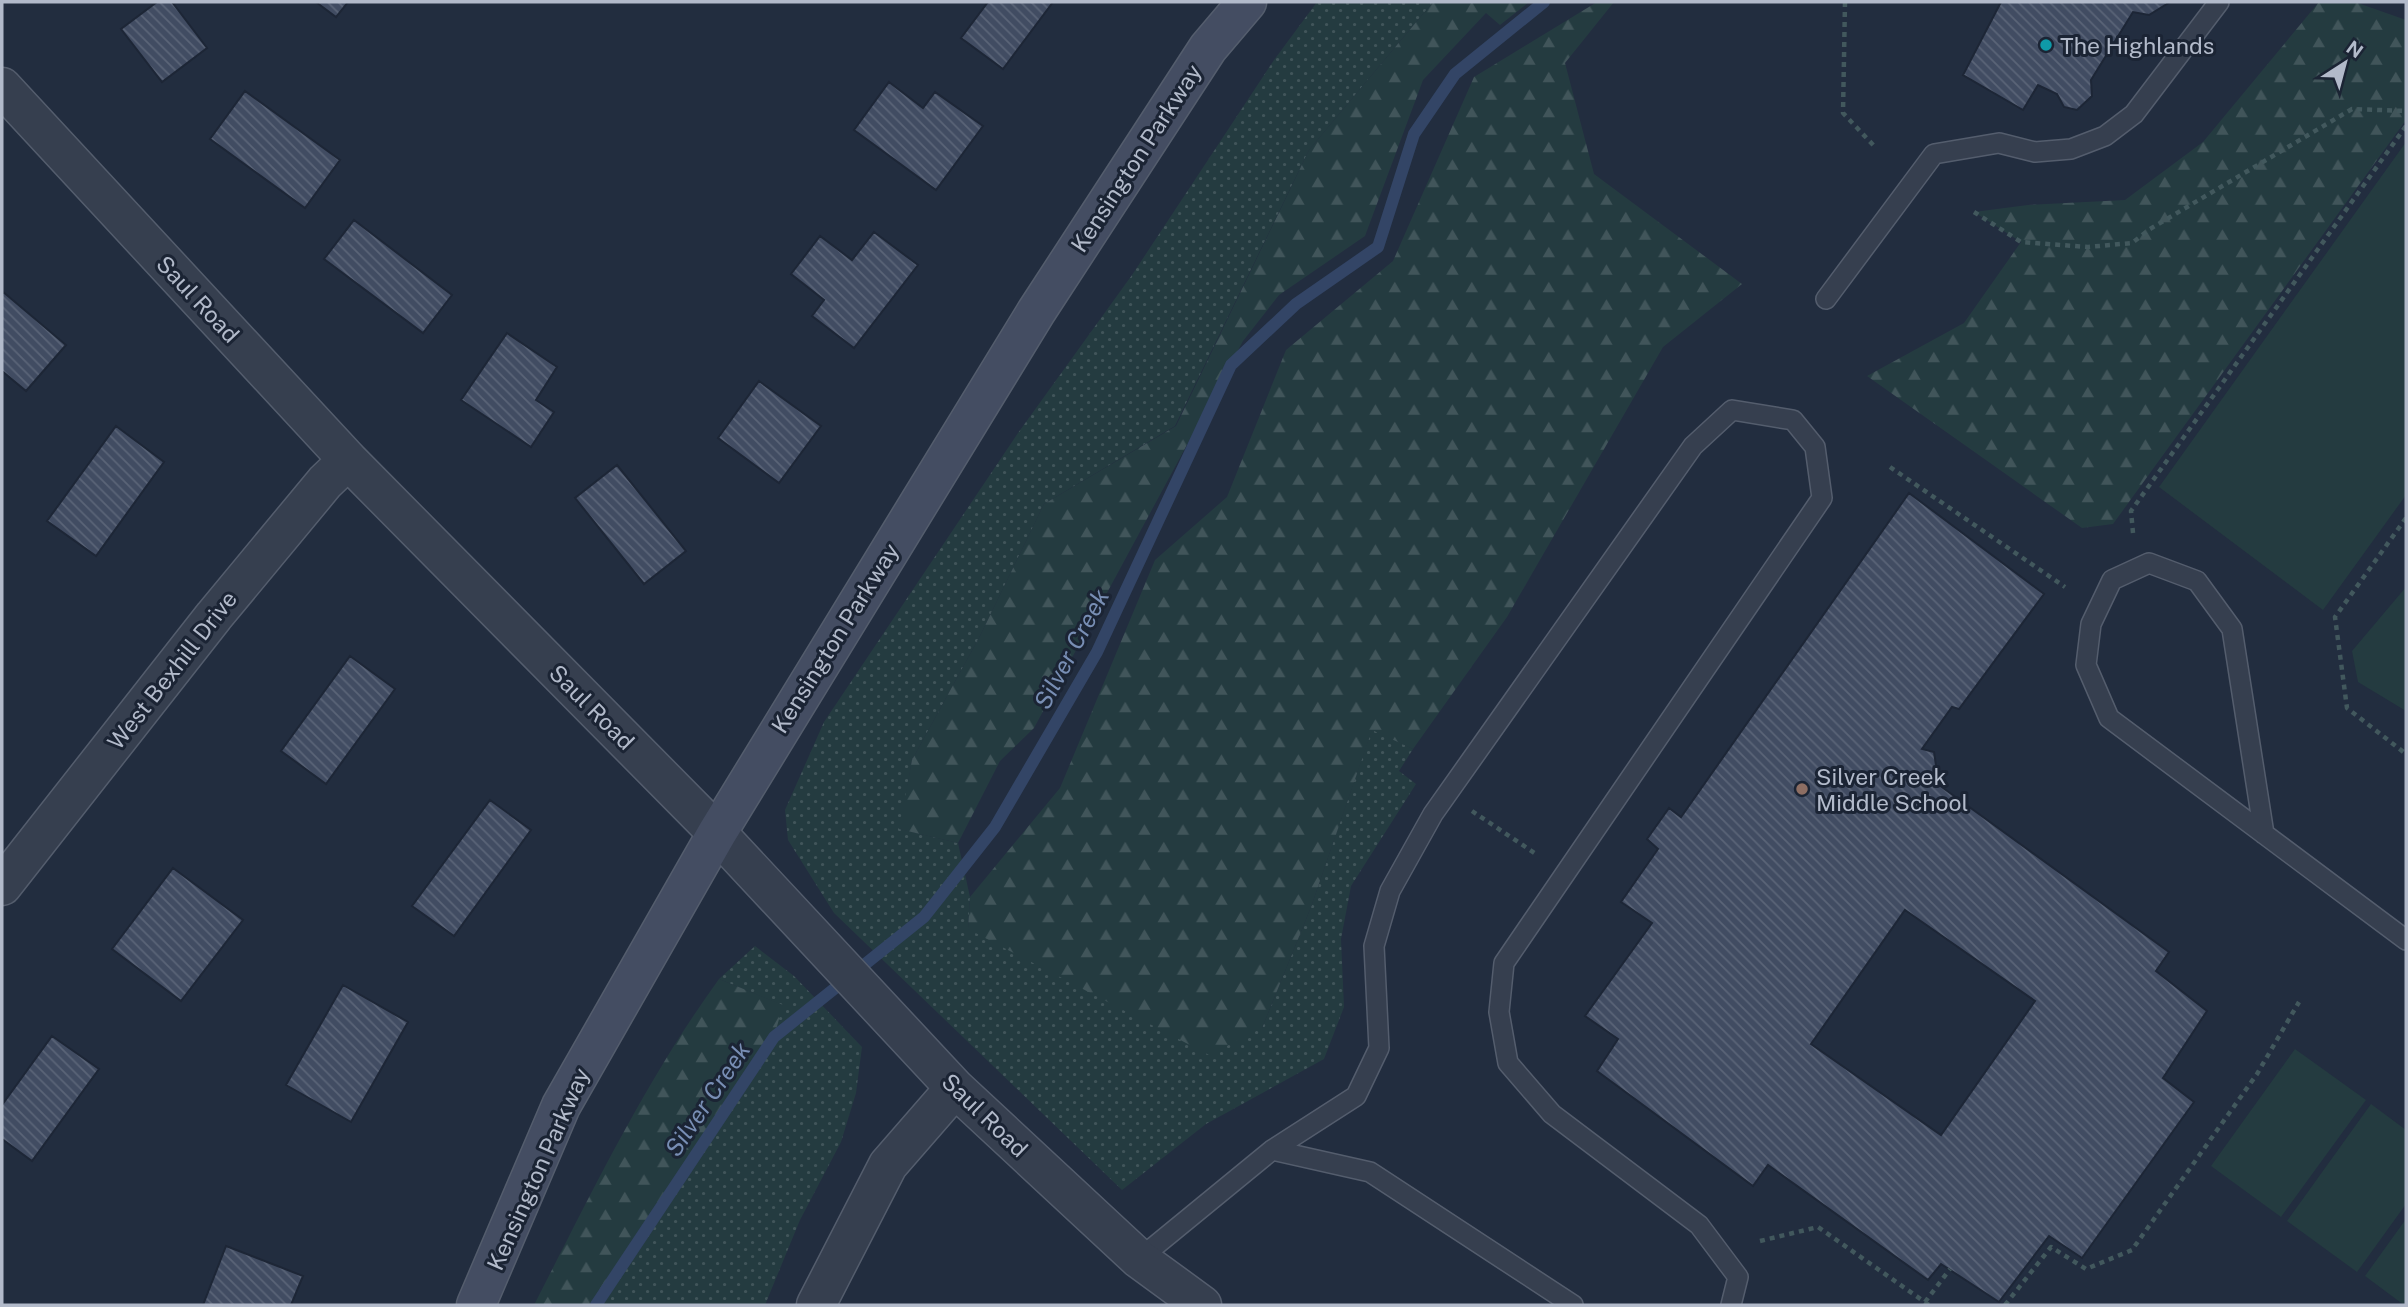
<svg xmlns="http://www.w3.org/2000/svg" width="2408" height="1307" viewBox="0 0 2408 1307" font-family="'Public Sans',sans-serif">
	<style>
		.grass { fill: url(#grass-dots) }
		.forest { fill: url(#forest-firs) }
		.park { fill: #243b40 }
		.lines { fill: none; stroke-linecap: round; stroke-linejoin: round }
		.stream { stroke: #334566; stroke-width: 12 }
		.building { fill: url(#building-back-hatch); stroke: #1d2636; stroke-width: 2; fill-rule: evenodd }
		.lane-casing { stroke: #545d6d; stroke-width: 22 }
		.street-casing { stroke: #545d6d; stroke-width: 41 }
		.secondary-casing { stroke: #545d6d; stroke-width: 41 }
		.path { stroke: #42585d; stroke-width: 4.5; stroke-dasharray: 5 5; stroke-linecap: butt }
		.lane { stroke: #363f4f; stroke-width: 19 }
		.street { stroke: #363f4f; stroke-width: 38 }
		.secondary { stroke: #444d62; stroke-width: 38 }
		.culture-dot { fill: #0f9aa8; stroke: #1b2434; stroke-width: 2.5 }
		.education-dot { fill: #8d6e63; stroke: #1b2434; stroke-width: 2.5 }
		.labels { text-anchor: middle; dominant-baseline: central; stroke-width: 6; stroke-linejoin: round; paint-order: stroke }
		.poi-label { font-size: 23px; fill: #b2baca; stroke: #1b2434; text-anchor: start }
		.street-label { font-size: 23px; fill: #b2baca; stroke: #1b2434 }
		.water-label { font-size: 24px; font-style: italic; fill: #788eb4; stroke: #1b2434 }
	</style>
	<defs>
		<pattern id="grass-dots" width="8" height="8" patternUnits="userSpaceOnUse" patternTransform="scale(1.75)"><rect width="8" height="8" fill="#243b40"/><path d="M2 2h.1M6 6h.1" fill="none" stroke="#41555a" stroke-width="1.8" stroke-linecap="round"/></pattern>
		<pattern id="forest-firs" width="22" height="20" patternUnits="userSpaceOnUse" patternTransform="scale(1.75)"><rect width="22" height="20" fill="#243b40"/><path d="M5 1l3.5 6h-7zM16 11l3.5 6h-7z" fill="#41555a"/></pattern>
		<pattern id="building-back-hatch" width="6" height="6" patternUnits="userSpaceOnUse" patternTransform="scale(1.75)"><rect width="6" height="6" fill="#414c62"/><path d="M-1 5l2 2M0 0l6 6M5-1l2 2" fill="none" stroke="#5a6477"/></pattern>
	</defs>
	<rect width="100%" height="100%" fill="#222d3f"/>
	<path class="grass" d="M1317,2H1433L1309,150L1175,426L1044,504L980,636L912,760L900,829L958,843L970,897L968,929L1262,1028L1311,907L1372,729L1413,749L1399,771L1416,784L1351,886L1341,939L1344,1007L1324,1059L1206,1124L1122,1190L834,913L788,840L785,810L824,722L1018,433L1132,275L1274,60Z
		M755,946L794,976L862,1047L856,1093L841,1142L800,1220L765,1305H596L782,1005L719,979Z"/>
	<path class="forest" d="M1433,2H1529L1500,25L1486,13L1423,80L1365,236L1279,295L1243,341L1034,728L1000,761L958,843L899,829L912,760L980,636L1044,504L1176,426L1309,150Z
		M1597,2H1614L1565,63L1594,174L1742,284L1663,347L1507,617L1413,749L1372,730L1311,907L1262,1028L1209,1055L968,929L970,897L1060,788L1155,560L1227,497L1286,350L1393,261L1474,77Z
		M2319,2H2355L2406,20V120L2113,524L2082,528L1867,376L1964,323L2021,242L1974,212L2028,205L2125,200L2203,142Z
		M719,979L783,1005L774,1037L596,1305H534C591,1194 645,1081 719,979Z"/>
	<path class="park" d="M2406,142V495L2323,610L2159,487Z
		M2406,587V711L2358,682L2352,651Z
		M2295,1049L2366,1100L2281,1217L2211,1166Z
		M2371,1104L2406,1130V1204L2357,1272L2287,1221Z
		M2406,1219V1305H2404L2365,1276Z"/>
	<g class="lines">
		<path class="stream" d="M596,1305L774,1037L924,917L995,827L1097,652L1231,365L1296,304L1378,247L1414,134L1455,74L1544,2"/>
	</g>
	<path class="building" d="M157,2H172L207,48L162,82L121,29Z
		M316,2H348L336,17Z
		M988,2H1053L1003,69L961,38Z
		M2001,2H2170L2149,15L2133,12L2091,80L2092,96L2077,110L2064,107L2057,94L2038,85L2023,110L1963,75Z
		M889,82L923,108L935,92L983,126L936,190L854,130Z
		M245,91L340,160L305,208L210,139Z
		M354,220L452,295L423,333L324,259Z
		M874,232L918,265L854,348L812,316L824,300L791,274L820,236L852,260Z
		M2,291L66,345L26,391L2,371Z
		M507,333L557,367L536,400L554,412L531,447L461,400Z
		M759,381L821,426L779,483L718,438Z
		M116,426L164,462L96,556L47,521Z
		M617,465L686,551L644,584L575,498Z
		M1909,493L2044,594L1959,709L1952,707L1922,749L1934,752L1939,785L2169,952L2156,971L2207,1011L2163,1078L2194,1102L2082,1258L2049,1236L1999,1302L1941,1264L1928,1280L1768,1165L1753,1186L1597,1071L1618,1039L1585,1016L1652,923L1621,902L1658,849L1647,839L1669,808L1681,817ZM1905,910L2035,1001L1941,1135L1811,1044Z
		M350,656L395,689L326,784L281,751Z
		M490,800L531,830L454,936L412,906Z
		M173,868L243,920L181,1001L112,949Z
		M343,985L408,1022L351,1122L286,1085Z
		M52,1036L99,1069L32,1161L2,1139V1105Z
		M226,1246L303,1276L291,1305H203Z"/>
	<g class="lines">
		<g class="lane-casing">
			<path id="lane" d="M1826,299L1934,154L1999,143L2035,152L2071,149L2105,136L2134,114L2219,2
				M2264,834L2232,629L2197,581L2149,563L2112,580L2091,624L2086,665L2109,718L2406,940
				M1272,1150L1370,1172L1573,1305
				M1139,1259L1272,1150L1356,1096L1379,1048L1374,946L1390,891L1433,814L1693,446L1732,410L1793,420L1815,447L1822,498L1504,963L1499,1012L1508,1063L1552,1114L1699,1225L1738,1277L1731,1305"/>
		</g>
		<g class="street-casing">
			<path id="street" d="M2,87L348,460L717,833L955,1088L1139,1259L1202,1305
				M2,886L214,616L325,482L348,460
				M816,1305L888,1165L955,1088"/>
		</g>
		<g class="secondary-casing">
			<path id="secondary" d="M476,1305L561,1106L717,833L1036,312L1208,48L1247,2"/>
		</g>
		<path class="path" d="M1845,2L1843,113L1876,148
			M1974,212L2021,242L2088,247L2132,243L2150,229L2352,109L2406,111
			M1890,467L2065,587
			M2406,518L2335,617L2347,708L2406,754
			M2133,533L2131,511L2406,126
			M1472,811L1536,854
			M1760,1241L1818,1227L1929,1305
			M1925,1302L1950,1269
			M2005,1305L2051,1247L2086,1269L2132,1250L2257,1074L2299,1002"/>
		<use href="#lane" class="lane"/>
		<use href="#street" class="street"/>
		<use href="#secondary" class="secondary"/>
	</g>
	<circle class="culture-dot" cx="2046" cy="45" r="7"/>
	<circle class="education-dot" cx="1802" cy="789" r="7"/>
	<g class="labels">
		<g class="poi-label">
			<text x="2060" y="45">The Highlands</text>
			<text x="1816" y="776">Silver Creek<tspan x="1816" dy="26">Middle School</tspan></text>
		</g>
		<g class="street-label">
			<text transform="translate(1136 158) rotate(-57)">Kensington Parkway</text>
			<text transform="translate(198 299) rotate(47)">Saul Road</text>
			<text transform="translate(835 638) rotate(-58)">Kensington Parkway</text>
			<text transform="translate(172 670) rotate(-52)">West Bexhill Drive</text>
			<text transform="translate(592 707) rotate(45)">Saul Road</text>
			<text transform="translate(985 1115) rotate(44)">Saul Road</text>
			<text transform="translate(538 1169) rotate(-66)">Kensington Parkway</text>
		</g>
		<g class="water-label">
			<text transform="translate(1071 649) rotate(-62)">Silver Creek</text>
			<text transform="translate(707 1099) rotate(-56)">Silver Creek</text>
		</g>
	</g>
	<rect width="2408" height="1307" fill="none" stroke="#b2baca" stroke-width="7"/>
	<g transform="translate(2345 63) rotate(36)" stroke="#1b2434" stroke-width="5" paint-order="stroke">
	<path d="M0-5L12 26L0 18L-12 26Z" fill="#b2baca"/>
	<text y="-10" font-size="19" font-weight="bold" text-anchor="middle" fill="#b2baca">N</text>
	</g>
</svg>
